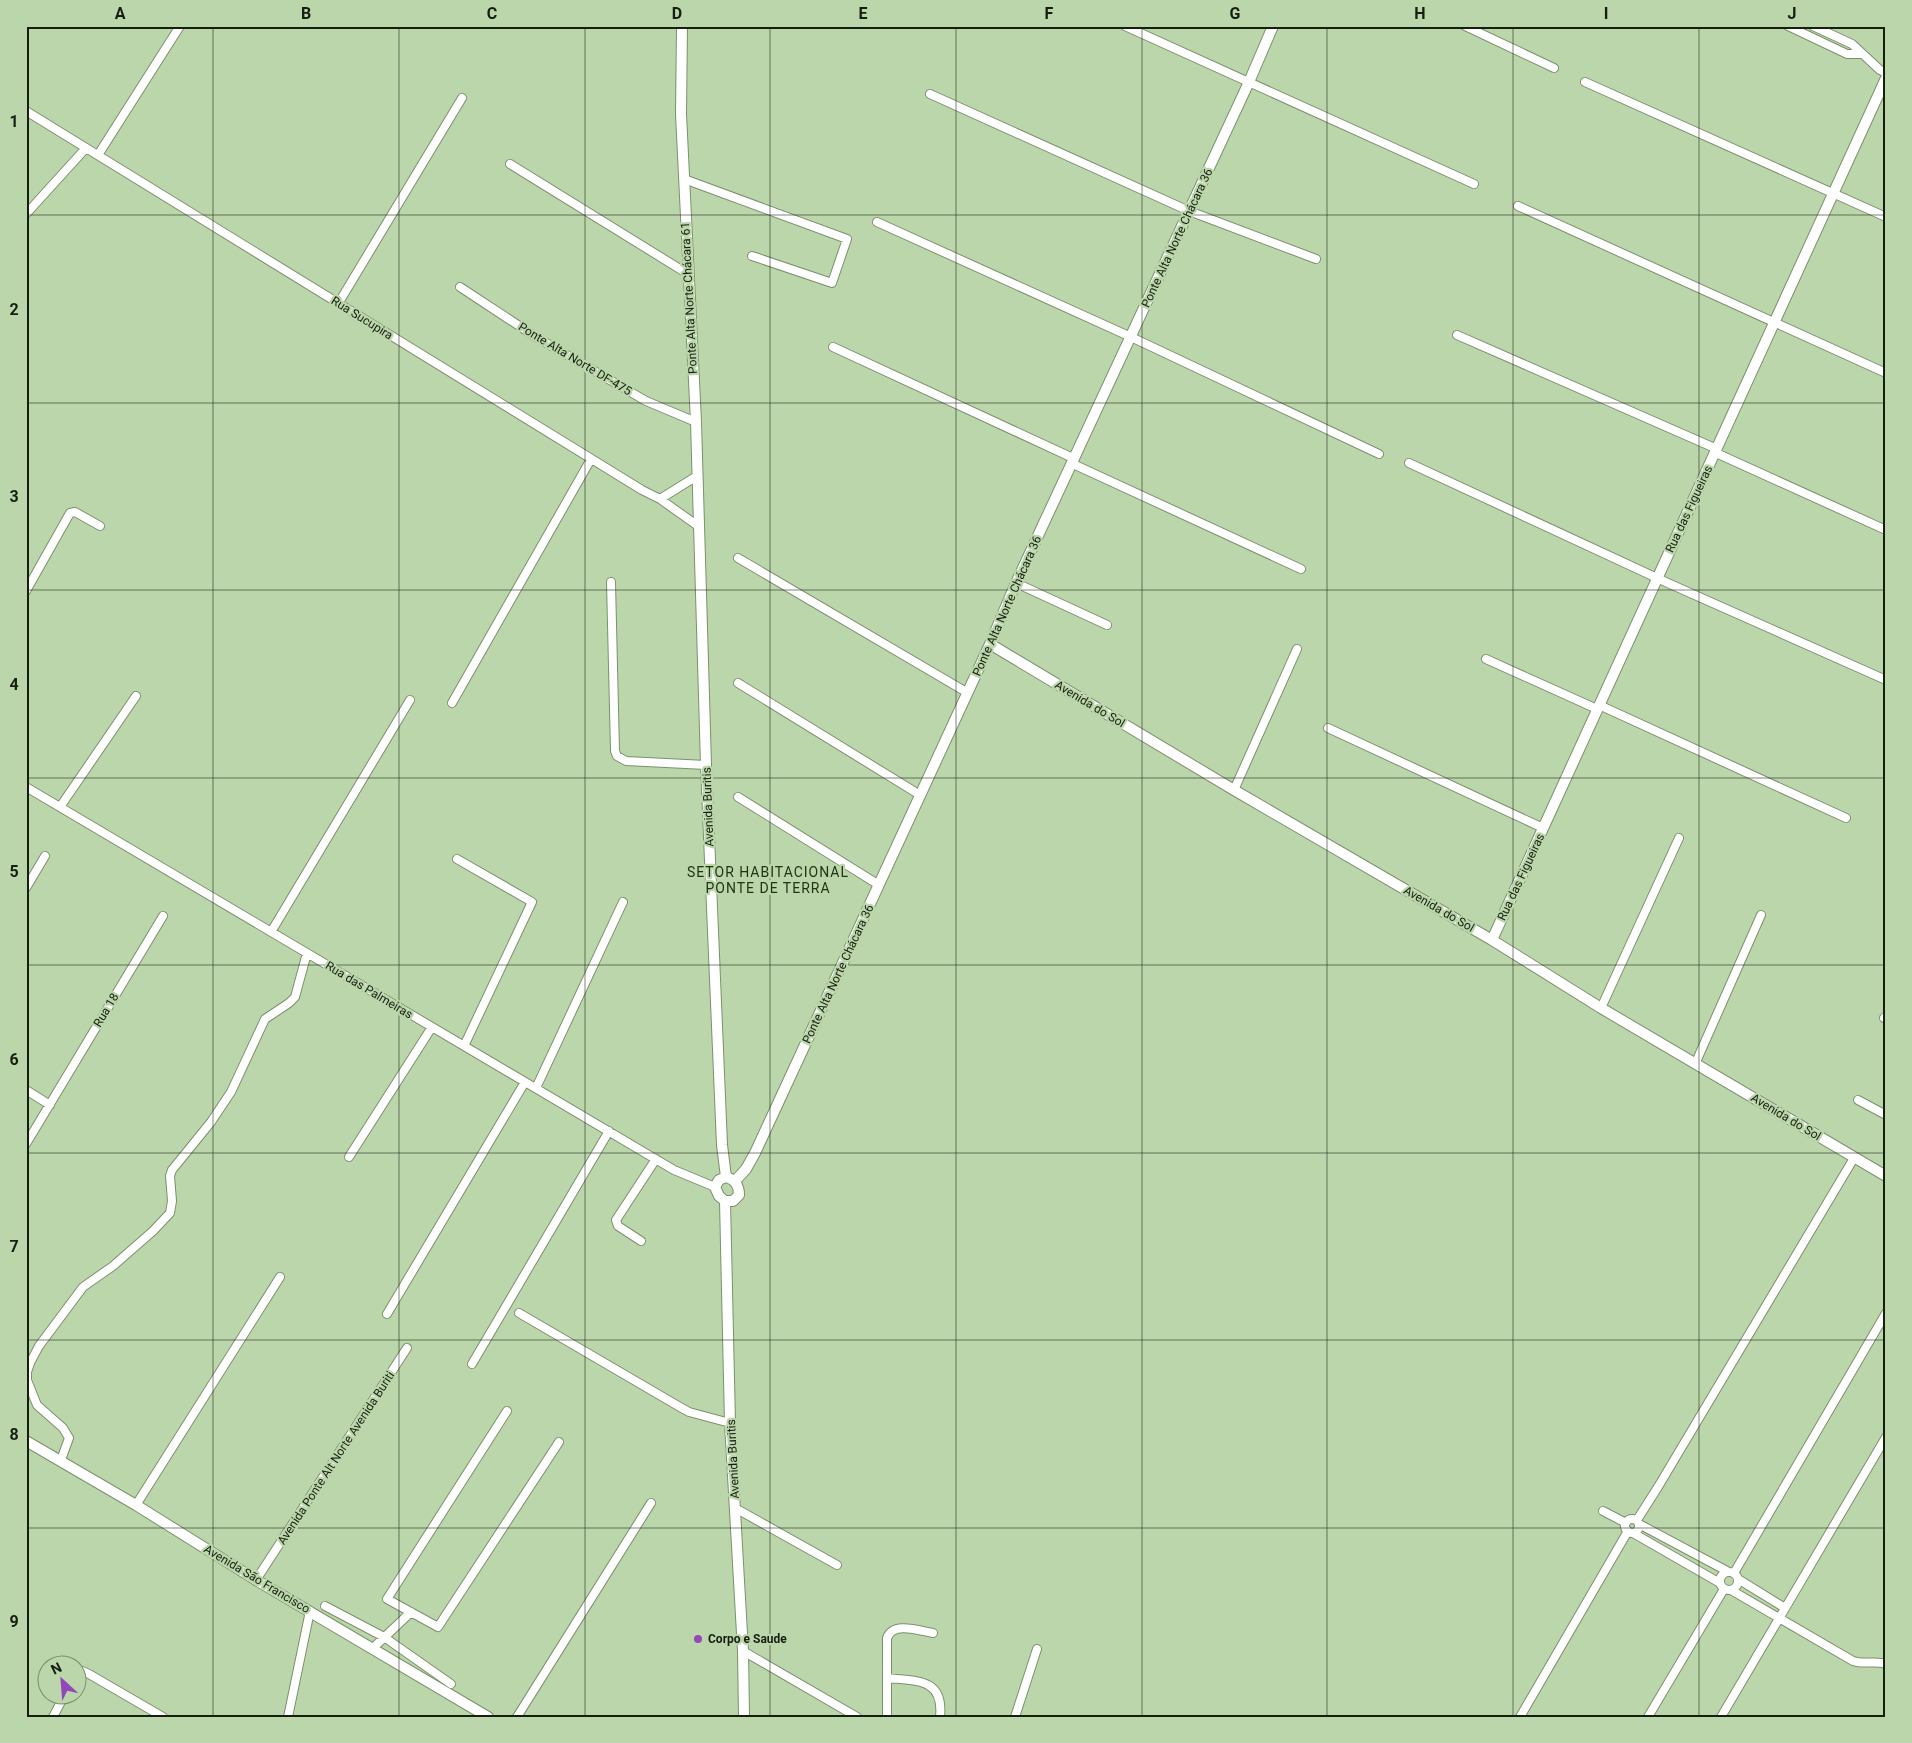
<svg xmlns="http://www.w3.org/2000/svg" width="1912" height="1743" viewBox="0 0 1912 1743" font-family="Roboto,sans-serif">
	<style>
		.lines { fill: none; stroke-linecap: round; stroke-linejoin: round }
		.minor-casing { stroke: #7a926b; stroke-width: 10 }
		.tertiary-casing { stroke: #7a926b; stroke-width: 12 }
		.minor { stroke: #fff; stroke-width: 8 }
		.tertiary { stroke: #fff; stroke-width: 10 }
		.grid { fill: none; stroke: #161f0f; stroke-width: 1; stroke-opacity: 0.55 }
		.poi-dot { fill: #9447b8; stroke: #bcd6ac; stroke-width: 2 }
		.labels { text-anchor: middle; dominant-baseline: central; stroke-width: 4.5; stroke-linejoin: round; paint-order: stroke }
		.street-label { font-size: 12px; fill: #161f0f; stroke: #bcd6ac }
		.poi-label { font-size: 12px; font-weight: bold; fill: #161f0f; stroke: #bcd6ac; text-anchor: start }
		.neighbourhood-label { font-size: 14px; letter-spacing: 1px; fill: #213511; stroke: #bcd6ac }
		.neatline { fill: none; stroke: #161f0f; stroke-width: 2 }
		.grid-label { font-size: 16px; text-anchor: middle; font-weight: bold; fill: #161f0f }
	</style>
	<rect width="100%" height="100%" fill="#bcd6ac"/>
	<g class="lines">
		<g class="minor-casing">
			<path id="minor" d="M1125,26L1474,184
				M1465,26L1554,68
				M1788,26L1847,54H1862
				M1813,26L1852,44L1880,70L1886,73
				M1585,82L1886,217
				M930,94L1189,211L1316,259
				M26,111L642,490L660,499L698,526
				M98,155L180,26
				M510,164L688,274
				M684,179L847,239L832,283L752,256
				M1518,206L1886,373
				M26,214L86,148
				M877,222L1131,337L1379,454
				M460,287L536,337L646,401L696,422
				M338,304L462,98
				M1457,335L1717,449
				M833,347L1075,459
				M1716,453L1886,530
				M1409,463L1670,584L1886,680
				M1073,464L1301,569
				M660,499L697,476
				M738,558L968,693
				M611,582L615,751L617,756L626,761L706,765
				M1016,583L1107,625
				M26,591L70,513L75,512L100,526
				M1486,659L1597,709
				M738,683L920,795
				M452,703L591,459
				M1599,705L1846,818
				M1328,728L1543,828
				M26,787L674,1170L715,1187
				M1234,790L1297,649
				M738,797L879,885
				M60,807L136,696
				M457,859L532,902L464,1046
				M26,888L45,856
				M271,932L410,700
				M1601,1008L1679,838
				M1884,1018L1886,1019
				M1696,1062L1761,915
				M536,1088L623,902
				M26,1090L50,1105
				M1858,1100L1886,1115
				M26,1144L163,916
				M349,1157L432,1027
				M641,1241L618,1226L616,1220L656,1159
				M519,1313L680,1407L689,1412L730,1423
				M387,1314L525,1082
				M472,1364L609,1131
				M507,1411L387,1599L438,1627L559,1442
				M61,1460L69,1438L63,1428L37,1405L27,1380V1372L30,1363L39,1346L83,1287L113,1266L153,1231L170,1213L172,1201L170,1176L172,1170L211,1122L231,1092L265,1019L289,1003L295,997L307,953
				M136,1505L280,1277
				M735,1508L837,1565
				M1603,1511L1626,1523
				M1625 1526a7 7 0 1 1 14 0a7 7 0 1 1-14 0Z
				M1637,1520L1658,1487L1854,1158
				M1639,1524L1727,1571
				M1633,1533L1720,1583
				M1720 1581a9 9 0 1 1 18 0a9 9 0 1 1-18 0Z
				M1734,1573L1886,1313
				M1738,1579L1785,1608
				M256,1580L407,1348
				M1731,1590L1853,1661C1864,1665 1875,1660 1886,1664
				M325,1606L384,1637L451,1684
				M373,1648L411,1612
				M743,1651L857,1717
				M78,1672L82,1671L89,1674L163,1717
				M887,1678C917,1681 944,1678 940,1717
				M53,1717L64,1696
				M288,1717L310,1611
				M517,1717L651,1503
				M887,1717V1638C893,1621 920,1631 933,1633
				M1015,1717L1037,1649
				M1520,1717L1628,1531
				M1648,1717L1724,1589
				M1721,1717L1886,1437"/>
		</g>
		<g class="tertiary-casing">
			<path id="tertiary" d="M682,26L681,114L696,422L706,765L722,1145L726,1177
				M990,644L1234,790L1492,940L1601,1008L1886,1176
				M1492,940L1886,78
				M726,1177C736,1180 739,1186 739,1195L733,1201H725L719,1196L715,1187L719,1180Z
				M735,1181L746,1169L755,1153L990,644L1016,583L1249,82L1273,26
				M725,1201L730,1423L743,1651L744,1717
				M26,1441L136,1505L256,1580L488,1717"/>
		</g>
		<use href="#minor" class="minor"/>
		<use href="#tertiary" class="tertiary"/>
	</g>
	<path class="grid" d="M213,26V1717M399,26V1717M585,26V1717M770,26V1717M956,26V1717M1142,26V1717M1327,26V1717M1513,26V1717M1699,26V1717M26,215H1886M26,403H1886M26,590H1886M26,778H1886M26,965H1886M26,1153H1886M26,1340H1886M26,1528H1886"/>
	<circle class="poi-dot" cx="698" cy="1639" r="5"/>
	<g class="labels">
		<g class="street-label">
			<text transform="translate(1177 238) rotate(-65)">Ponte Alta Norte Chácara 36</text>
			<text transform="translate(689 298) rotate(-93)">Ponte Alta Norte Chácara 61</text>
			<text transform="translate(362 318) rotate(32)">Rua Sucupira</text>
			<text transform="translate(575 359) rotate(31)">Ponte Alta Norte DF-475</text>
			<text transform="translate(1689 509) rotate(-65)">Rua das Figueiras</text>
			<text transform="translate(1007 606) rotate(-66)">Ponte Alta Norte Chácara 36</text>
			<text transform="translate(1090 704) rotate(31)">Avenida do Sol</text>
			<text transform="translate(708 807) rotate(-92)">Avenida Buritis</text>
			<text transform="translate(1521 877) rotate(-65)">Rua das Figueiras</text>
			<text transform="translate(1439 909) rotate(30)">Avenida do Sol</text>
			<text transform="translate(838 974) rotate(-65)">Ponte Alta Norte Chácara 36</text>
			<text transform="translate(369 990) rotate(31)">Rua das Palmeiras</text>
			<text transform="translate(106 1010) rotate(-59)">Rua 18</text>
			<text transform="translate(1786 1117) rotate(31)">Avenida do Sol</text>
			<text transform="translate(336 1458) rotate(-57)">Avenida Ponte Alt Norte Avenida Buriti</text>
			<text transform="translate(733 1459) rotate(-93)">Avenida Buritis</text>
			<text transform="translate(257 1579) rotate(31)">Avenida São Francisco</text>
		</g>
		<g class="poi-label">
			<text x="708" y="1639">Corpo e Saude</text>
		</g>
		<g class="neighbourhood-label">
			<text x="768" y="872">SETOR HABITACIONAL<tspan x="768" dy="16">PONTE DE TERRA</tspan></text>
		</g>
	</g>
	<rect width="1912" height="1743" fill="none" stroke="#bcd6ac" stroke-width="55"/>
	<g transform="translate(62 1680) rotate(334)"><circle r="24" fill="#bcd6ac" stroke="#7a8d6d"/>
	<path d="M0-4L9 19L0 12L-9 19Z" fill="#9447b8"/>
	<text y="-8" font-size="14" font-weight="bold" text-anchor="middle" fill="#161f0f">N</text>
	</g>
	<rect x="28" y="28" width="1856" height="1688" class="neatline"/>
	<g class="grid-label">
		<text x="120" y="19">A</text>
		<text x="306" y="19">B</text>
		<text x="492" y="19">C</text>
		<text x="677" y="19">D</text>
		<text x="863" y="19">E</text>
		<text x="1049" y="19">F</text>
		<text x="1235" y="19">G</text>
		<text x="1420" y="19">H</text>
		<text x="1606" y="19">I</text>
		<text x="1792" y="19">J</text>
		<text x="14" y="127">1</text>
		<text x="14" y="315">2</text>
		<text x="14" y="502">3</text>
		<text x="14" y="690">4</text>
		<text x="14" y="877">5</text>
		<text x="14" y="1065">6</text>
		<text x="14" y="1252">7</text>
		<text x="14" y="1440">8</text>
		<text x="14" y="1627">9</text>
	</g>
</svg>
